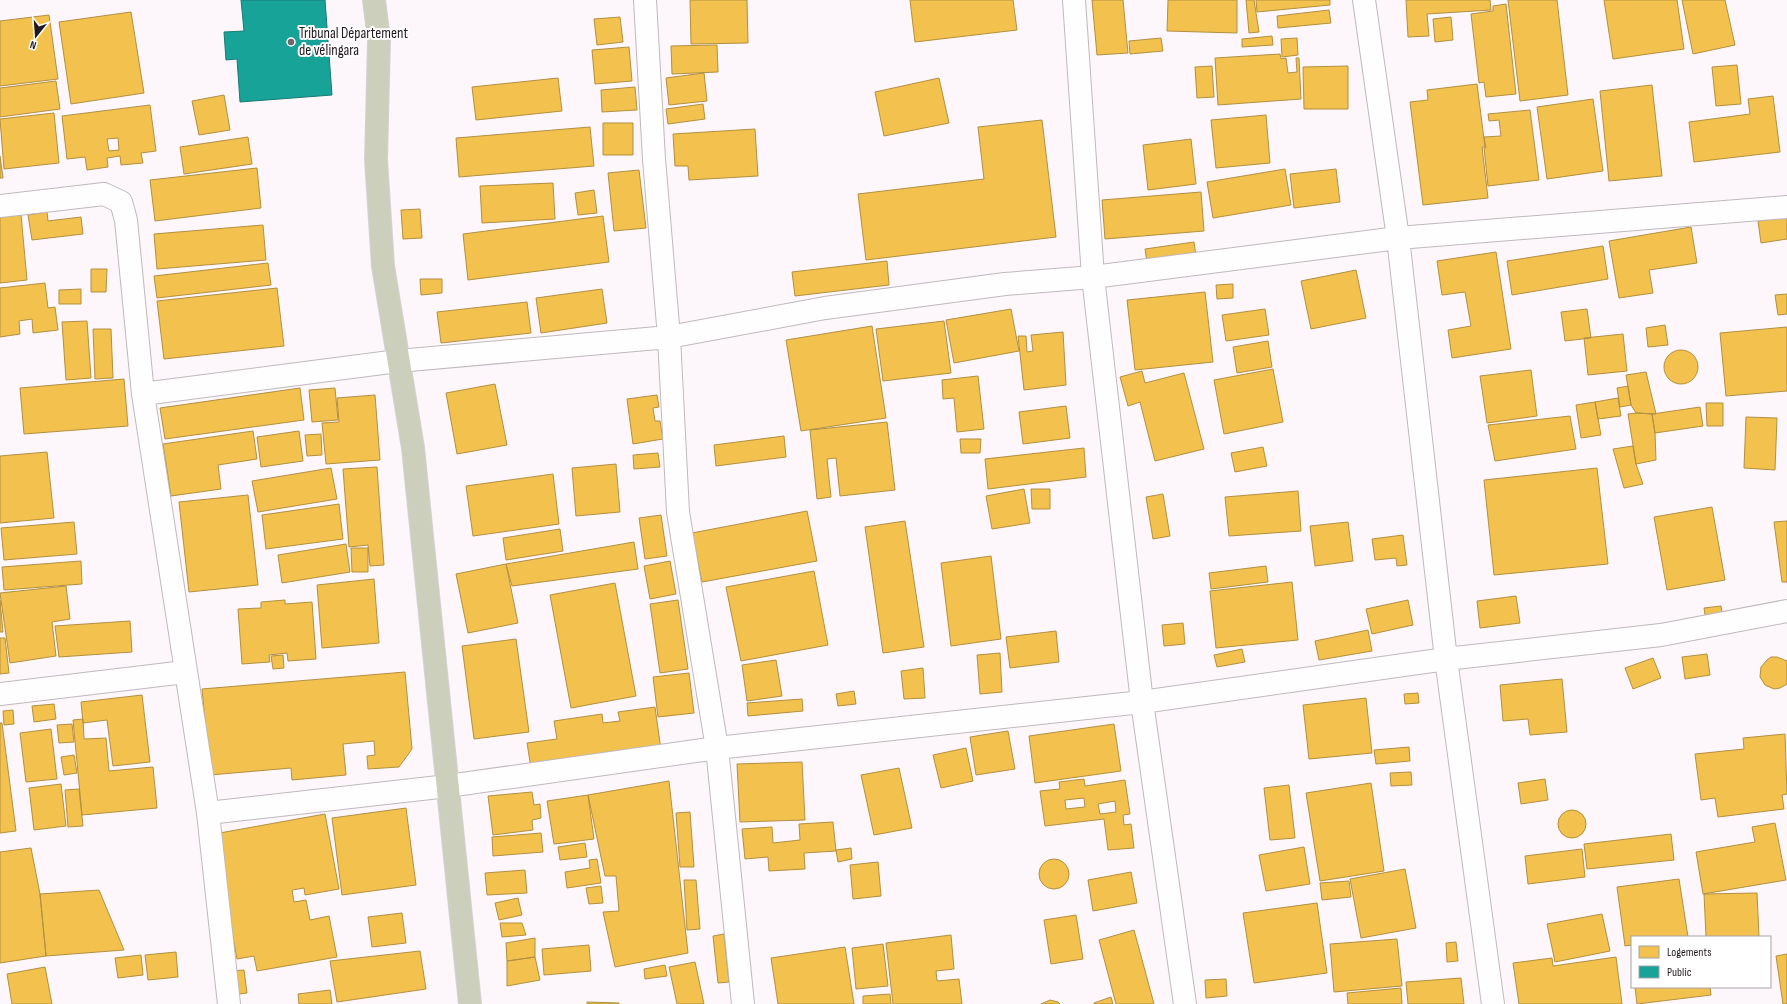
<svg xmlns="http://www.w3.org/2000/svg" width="1787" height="1004" viewBox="0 0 1787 1004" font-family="'Sofia Sans Condensed',sans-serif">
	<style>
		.homes { fill: #f2c14e; stroke: #b38f40; fill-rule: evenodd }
		.public { fill: #17a398; stroke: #1a7a74 }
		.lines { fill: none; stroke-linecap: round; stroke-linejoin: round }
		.street-casing { stroke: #bfb9bd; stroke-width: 24 }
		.highway-casing { stroke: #d6d2d5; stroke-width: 24 }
		.street { stroke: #fffefe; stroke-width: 22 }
		.highway { stroke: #cbcfbb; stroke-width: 22 }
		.poi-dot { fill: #6e676c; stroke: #fff; stroke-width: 1.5 }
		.labels { text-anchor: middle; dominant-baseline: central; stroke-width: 4; stroke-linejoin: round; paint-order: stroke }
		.poi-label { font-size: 15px; fill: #21191f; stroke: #fff; text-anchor: start }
	</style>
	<rect width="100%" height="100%" fill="#fdf7fb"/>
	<path class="homes" d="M690,0H747L748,43L691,44Z
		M910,0H1013L1017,30L915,42Z
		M1092,0H1123L1128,53L1097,55Z
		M1168,0H1237V33L1167,31Z
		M1246,0H1254L1259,32L1249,33Z
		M1256,0H1330V5L1257,12Z
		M1406,0H1490L1491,10L1427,14L1429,36L1408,37Z
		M1508,0H1557L1568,95L1520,101Z
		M1604,0H1677L1684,49L1613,59Z
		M1682,0H1725L1735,45L1693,54Z
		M1506,4L1516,94L1486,97L1484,82L1479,83L1471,14L1493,11V6Z
		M1329,10L1331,23L1278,28L1277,16Z
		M131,12L144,93L71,104L59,22Z
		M49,15L58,79L0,86V21Z
		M620,17L623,42L597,45L594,19Z
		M1451,17L1453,40L1435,42L1433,19Z
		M1272,36L1273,45L1242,47V39Z
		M1161,38L1163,51L1130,54L1129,41Z
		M1297,38L1298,55L1282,57L1281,39Z
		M717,45L718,72L672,74L671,46Z
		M629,47L632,81L595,84L592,50Z
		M1280,54L1281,59L1286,58L1288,73L1297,72L1296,58H1299L1301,99L1218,105L1215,58Z
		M1737,65L1741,104L1716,106L1712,67Z
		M1212,66L1214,97L1197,98L1195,67Z
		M1348,66V109H1304L1303,67Z
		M704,73L707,101L669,105L666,78Z
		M558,78L562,111L476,120L472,87Z
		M939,78L949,123L884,136L875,92Z
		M56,81L60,109L0,117V88Z
		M1477,84L1485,147H1482L1488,198L1423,205L1410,102L1428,100L1427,90Z
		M1652,85L1662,176L1609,181L1600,91Z
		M635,87L637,110L602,112L601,90Z
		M224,95L230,130L199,135L192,101Z
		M1773,96L1780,152L1694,162L1689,122L1750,114L1748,99Z
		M1593,99L1603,171L1547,179L1537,107Z
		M703,104L705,119L668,124L666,109Z
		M150,105L156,151L141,153L143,163L121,165L120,156L107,158L108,167L87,170L85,157L67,159L62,116ZM118,138L119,150L109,151L107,139Z
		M1530,110L1539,180L1488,186L1484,148H1486L1484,137L1501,136L1499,120L1489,121L1488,114Z
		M54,113L59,163L4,169L0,119Z
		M1266,115L1270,163L1216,168L1211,120Z
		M1042,120L1056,237L866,260L858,194L984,179L978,127Z
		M603,123H633V155H603Z
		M590,127L594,166L459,177L456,138Z
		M755,129L758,176L689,180L688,166H675L673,134Z
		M248,137L252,164L184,174L180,147Z
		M1191,139L1196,184L1148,190L1143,145Z
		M0,156L3,178H0Z
		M257,168L261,208L155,221L150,180Z
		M1285,169L1291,205L1213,218L1207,182Z
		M1336,169L1340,202L1294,208L1290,174Z
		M639,170L646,228L614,231L608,173Z
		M553,183L555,219L482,223L480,186Z
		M594,190L597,213L578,215L575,193Z
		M1201,192L1204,231L1105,239L1102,200Z
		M420,209L422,238L403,239L401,210Z
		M47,212L48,221L81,217L83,234L32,240L28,215Z
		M21,215L27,280L0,283V217Z
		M603,216L609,262L468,280L463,234Z
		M1787,217V239L1761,243L1758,221Z
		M263,225L266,260L157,269L154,234Z
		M1691,227L1697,263L1649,270L1653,293L1619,298L1609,241Z
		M1194,242L1196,256L1147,262L1145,249Z
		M1603,246L1608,279L1512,295L1507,261Z
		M1496,252L1511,349L1452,358L1448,330L1471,326L1465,292L1442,295L1437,261Z
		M887,261L889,285L795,296L792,272Z
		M268,263L271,285L157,298L154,276Z
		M91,269H107L106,292H91Z
		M1356,270L1366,318L1311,329L1301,281Z
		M420,279H442V293L421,295Z
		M45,283L48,308L55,307L58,330L33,333L32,319L19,321L20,334L0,337V288Z
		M1233,284V298L1217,299L1216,285Z
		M277,288L284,346L164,359L157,301Z
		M81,289V304H59V290Z
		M602,289L607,323L541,333L536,298Z
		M1205,292L1213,362L1135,370L1127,300Z
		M1787,294V314L1778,315L1775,295Z
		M527,302L531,333L441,343L437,312Z
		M1011,309L1019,351L954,363L946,320Z
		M1265,309L1269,335L1226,341L1222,315Z
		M1587,309L1591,338L1565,341L1561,312Z
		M87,321L91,378L66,380L62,322Z
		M944,321L951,373L883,381L876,329Z
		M1665,325L1668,345L1648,347L1646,328Z
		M872,326L886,418L801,431L786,340Z
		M1787,327V391L1726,396L1720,333Z
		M93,329H111L113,378L95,379Z
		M1063,332L1066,385L1024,390L1018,336H1026L1027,352L1033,351L1031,335Z
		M1623,334L1627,371L1588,375L1584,338Z
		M1268,341L1272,367L1237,373L1233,347Z
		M1664 367a17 17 0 1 1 34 0a17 17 0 1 1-34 0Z
		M1273,369L1283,422L1224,434L1214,380Z
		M1531,370L1537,416L1487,423L1480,376Z
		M1142,371L1145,383L1184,373L1204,449L1155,461L1140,402L1128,406L1120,377Z
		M1646,372L1656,414L1636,413L1631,405L1626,375Z
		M978,376L984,429L957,432L954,398L943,399L942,380Z
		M124,379L128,426L24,434L20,388Z
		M495,384L507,445L457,454L446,393Z
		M1628,386L1631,405L1620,407L1617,388Z
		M300,388L304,420L165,439L160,408Z
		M335,388L338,420L312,422L309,390Z
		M375,395L380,460L326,464L322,423L339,422L337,398Z
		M657,395L659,407L653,408L655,421H660L663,439L633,444L627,399Z
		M1618,398L1621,416L1598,419L1595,402Z
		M1595,402L1601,435L1581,438L1576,405Z
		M1706,403H1723V426H1707Z
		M1066,406L1070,438L1023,444L1019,412Z
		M1700,407L1703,426L1655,433L1652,414Z
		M1636,413L1652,414L1655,433L1656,460L1636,464L1628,414Z
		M1570,416L1576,449L1495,461L1488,425Z
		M1746,417L1777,418L1775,470L1744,468Z
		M887,422L895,490L840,496L836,458L827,459L831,497L817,499L810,430Z
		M253,431L257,459L218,465L221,489L171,496L163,444Z
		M299,431L303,461L261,467L257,437Z
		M321,434L322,455L307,456L305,435Z
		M784,436L786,457L716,466L714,445Z
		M960,439H981L980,453H961Z
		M1633,446L1636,464L1643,484L1624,488L1613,449Z
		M1263,447L1267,466L1235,472L1231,453Z
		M1084,448L1086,477L988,489L985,459Z
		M47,452L54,518L0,523V456Z
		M658,453L660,467L634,469L633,455Z
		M616,464L620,512L576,516L572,468Z
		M377,467L384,565L370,566L368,545L349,547L343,469Z
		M331,468L337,499L258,512L252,481Z
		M1597,468L1608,564L1494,575L1484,480Z
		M553,474L559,524L473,536L466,486Z
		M1024,489L1030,523L992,529L986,496Z
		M1031,489H1050V509H1032Z
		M1298,491L1301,531L1229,536L1225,497Z
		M1163,494L1170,536L1153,539L1146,497Z
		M248,495L258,585L189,592L179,502Z
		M339,504L343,539L266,549L262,515Z
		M1712,507L1725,580L1667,590L1654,517Z
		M807,511L817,561L702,582L692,533Z
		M661,515L667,556L645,559L639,518Z
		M905,521L924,647L883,653L865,527Z
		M1787,521V582H1782L1774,522Z
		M74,522L77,554L4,560L1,528Z
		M1348,522L1353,561L1315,566L1310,526Z
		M560,529L563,551L506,560L503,538Z
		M1403,535L1407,565L1397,566L1396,558L1375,560L1372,539Z
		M634,542L638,569L512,586L506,564Z
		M346,544L350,572L282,583L278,555Z
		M351,548H368V572H352Z
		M991,556L1001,639L951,646L941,563Z
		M81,561L82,584L4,590L2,567Z
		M670,561L676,594L650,599L644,566Z
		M506,564L518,623L468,633L456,574Z
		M1266,566L1268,582L1211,589L1209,573Z
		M814,571L828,645L741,661L726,587Z
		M374,579L379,643L322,648L317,585Z
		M1292,582L1298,640L1216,648L1210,591Z
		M615,583L636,696L571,708L550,595Z
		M66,586L70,619L52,622L56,656L10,663L0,593Z
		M1516,596L1520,623L1480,628L1477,601Z
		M0,600L3,632H0Z
		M285,600V604L312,602L316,659L288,661L287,653L269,655L270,662L242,664L238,609L261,608V602Z
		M678,600L688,669L660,673L650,604Z
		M1408,600L1413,625L1372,634L1366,609Z
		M1721,606L1723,619L1706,621L1704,608Z
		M130,621L132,652L59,657L55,626Z
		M1183,623L1185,644L1164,646L1162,625Z
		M1368,630L1372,651L1319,660L1315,641Z
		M1056,631L1059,662L1010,668L1006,637Z
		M0,638H5L9,673L0,674Z
		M516,639L529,732L474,739L462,646Z
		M1242,649L1245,662L1217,667L1214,655Z
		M1000,653L1002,692L980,694L977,655Z
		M1707,654L1710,675L1685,679L1682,657Z
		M283,655L284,668L273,669L271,656Z
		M1771,657H1777L1787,661V684L1780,688L1774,689L1765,685L1760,677L1761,667L1767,660Z
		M1653,658L1661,678L1633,689L1625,668Z
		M776,660L782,696L747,701L742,665Z
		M923,668L925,698L904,699L901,671Z
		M405,672L412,749L399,767L368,769L367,756L375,755L374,741L343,744L346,775L292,780L291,768L210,775L202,689Z
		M689,673L694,713L658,717L653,677Z
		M1562,679L1567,732L1530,735L1528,719L1503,721L1500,685Z
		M854,691L856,704L838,706L836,694Z
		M1418,693L1419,703L1405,704L1404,694Z
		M142,695L150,762L113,766L107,720L83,723L81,702Z
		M1366,698L1372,753L1309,759L1303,705Z
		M802,699L803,711L748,716L747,703Z
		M54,704L56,719L34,722L32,706Z
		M655,707L661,750L531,768L527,743L557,739L554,721L602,714L603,723L620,721L618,712Z
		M13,710L14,724L4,725L3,711Z
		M83,719L84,739L106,738L109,771L153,767L157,808L82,815L73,720Z
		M0,723H2L16,831L0,833Z
		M72,724L74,742L59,743L57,725Z
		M1114,724L1121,771L1035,783L1029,736Z
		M51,729L57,779L26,782L20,733Z
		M1008,731L1015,769L976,775L970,737Z
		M1785,734L1787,794L1782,795L1784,809L1718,817L1715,798L1701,800L1695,754L1744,749L1743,738Z
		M1409,747L1410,761L1376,764L1374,750Z
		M966,748L973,781L941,788L933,755Z
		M74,755L77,773L64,775L61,757Z
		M802,762L805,820L740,822L737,764Z
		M899,768L912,828L874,835L861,775Z
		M1411,772L1412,785L1391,786L1390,773Z
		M1084,779L1085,786L1125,780L1130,814L1123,815L1124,825L1131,824L1134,848L1108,850L1104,819L1045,826L1040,791L1060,789L1059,782ZM1084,798L1085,807L1066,809L1065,800ZM1115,801L1116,812L1100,814L1098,804Z
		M1545,779L1548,800L1521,804L1518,783Z
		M669,781L688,953L615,967L603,912L619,911L616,876H605L588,795Z
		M1371,783L1384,871L1320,881L1306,793Z
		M61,784L66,826L34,830L29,788Z
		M1289,785L1295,838L1270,840L1264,788Z
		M79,789L83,826L68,827L65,790Z
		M532,792L534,805L540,804L541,818L532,820L533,830L493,835L488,796Z
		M588,795L594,839L554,844L547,801Z
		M406,808L416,885L342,895L332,818Z
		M1558 824a14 14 0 1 1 28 0a14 14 0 1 1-28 0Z
		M690,812L694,867H680L676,813Z
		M325,814L339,889L305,895L304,888L292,890L294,902L306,900L310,920L329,916L337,957L257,971L254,956L237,959L214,834Z
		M833,822L836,851L804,853L805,869L769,871L768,857L745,859L742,829L772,827L773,843L800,840L799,824Z
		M1775,823L1786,880L1703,894L1696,852L1755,842L1752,827Z
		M541,833L543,852L493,856L492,837Z
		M1671,834L1674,860L1587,869L1584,844Z
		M585,843L587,857L560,860L558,847Z
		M1304,847L1310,884L1266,891L1259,855Z
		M31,848L40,894L46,956L0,963V852Z
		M851,848L852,859L838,862L836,850Z
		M1582,849L1585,877L1528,884L1525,856Z
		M1039 874a15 15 0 1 1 30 0a15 15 0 1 1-30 0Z
		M597,859L601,883L567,888L565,872L590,868L589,860Z
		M878,862L881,896L853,899L850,865Z
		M1405,869L1416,928L1361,938L1350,879Z
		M525,870L527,893L487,895L485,873Z
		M1131,872L1137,903L1093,911L1088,880Z
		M1679,879L1688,937H1632V945L1625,946L1617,887Z
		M684,880H696L700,929L687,930Z
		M1349,881L1351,897L1322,900L1320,883Z
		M601,886L603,903L589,904L586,888Z
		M99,890L124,950L46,956L40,894Z
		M1757,893L1759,937H1706L1704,894Z
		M518,898L522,915L499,920L495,903Z
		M1317,903L1327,973L1254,983L1243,913Z
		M402,913L406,943L372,947L368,917Z
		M1602,914L1610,951L1555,962L1547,924Z
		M1076,915L1083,959L1051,964L1044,920Z
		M500,923H522L526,935L502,937Z
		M1134,930L1154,1004H1116L1099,940Z
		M724,934L729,982L718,983L713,936Z
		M951,935L954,969L936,971L937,981L959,979L962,1004H893L886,943Z
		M535,938V957L507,961L506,943Z
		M1397,939L1402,986L1334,992L1330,944Z
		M1456,942L1458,961L1447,962L1446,943Z
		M883,944L888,986L856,989L852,948Z
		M589,945L591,971L544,975L542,949Z
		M845,947L854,1004H778L771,958Z
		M420,951L426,989L337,1002L330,961Z
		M176,952L178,977L148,980L145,955Z
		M1787,954V1004H1783L1776,956Z
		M141,955L143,975L118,978L115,958Z
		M535,957L540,980L507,986V961Z
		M1616,957L1622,1004H1519L1513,963L1552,958L1553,966Z
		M695,962L704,1004H677L669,967Z
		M665,965L667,976L645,979L644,969Z
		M45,967L52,1004H12L7,974Z
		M244,970L247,993L232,995L229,971Z
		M1461,978L1464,1004H1408L1406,982Z
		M1226,979L1227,996L1206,998L1205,980Z
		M1635,987H1710L1711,995L1637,1004Z
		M1401,988L1402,1004H1348L1347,993Z
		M330,990L332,1004H299L298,994Z
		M890,994L891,1004H863V996Z
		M1111,997L1113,1004H1094V1003Z
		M1050,1000L1058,1002L1060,1004H1041Z
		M587,1002L619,1003V1004H587Z"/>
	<path class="public" d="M241,0H325L332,95L240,102L237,59L226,60L224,32L244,31Z"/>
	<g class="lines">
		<g class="street-casing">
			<path id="street" d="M645,0L654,159L669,337L678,512L717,748L743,1004
				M1074,0L1093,277L1142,702L1185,1004
				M1364,0L1398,238L1446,659L1493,1004
				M0,206L104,194L121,202L126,220L143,394L208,813L229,1004
				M143,394L398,361L669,337L825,308L1005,284L1093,277L1398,238L1787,207
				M0,694L185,672
				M208,813L448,786L717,748L1142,702L1446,659L1661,635L1787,611"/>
		</g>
		<g class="highway-casing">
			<path id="highway" d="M374,0L379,40L376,160L383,266L413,448L470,1004"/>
		</g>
		<use href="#street" class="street"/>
		<use href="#highway" class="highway"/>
	</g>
	<circle class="poi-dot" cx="291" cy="42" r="4"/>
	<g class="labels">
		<g class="poi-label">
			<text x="299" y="33">Tribunal Département<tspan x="299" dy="17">de vélingara</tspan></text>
		</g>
	</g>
	<rect x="1631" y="936" width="140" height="52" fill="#ffffff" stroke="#a6a3a5"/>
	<rect x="1639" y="946" width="20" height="12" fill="#f2c14e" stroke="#a6a3a5"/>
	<text x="1667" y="956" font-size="12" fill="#21191f">Logements</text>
	<rect x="1639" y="966" width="20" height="12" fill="#17a398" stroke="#a6a3a5"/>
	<text x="1667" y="976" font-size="12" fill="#21191f">Public</text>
	<g transform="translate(36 36) rotate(197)" stroke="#ffffff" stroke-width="3" paint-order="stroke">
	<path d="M0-3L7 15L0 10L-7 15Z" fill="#21191f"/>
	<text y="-6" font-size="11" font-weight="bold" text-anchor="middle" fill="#21191f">N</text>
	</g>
</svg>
